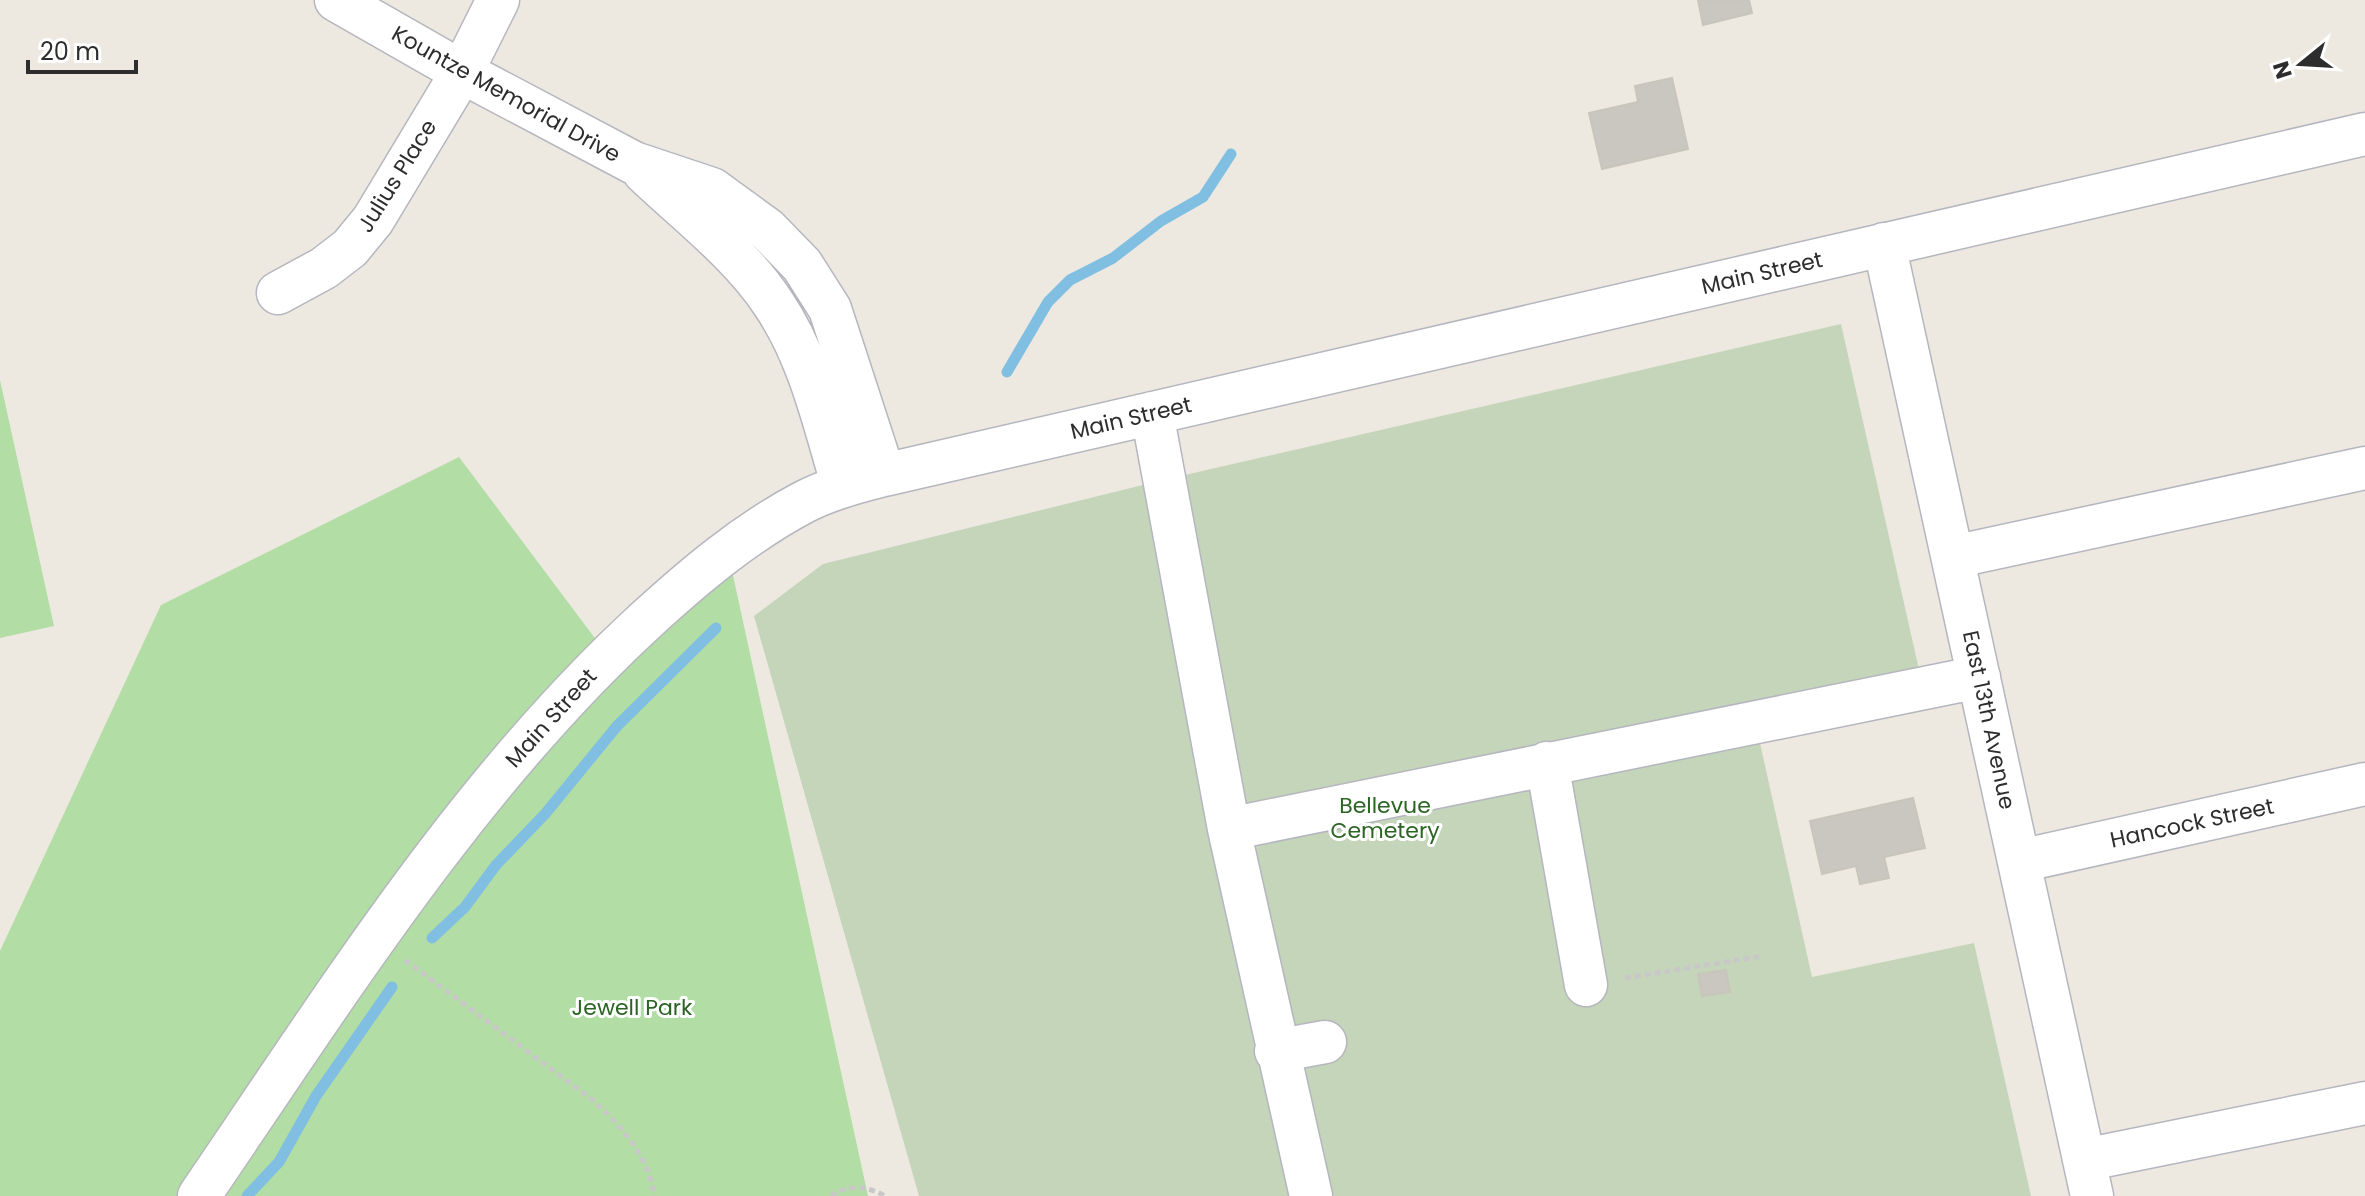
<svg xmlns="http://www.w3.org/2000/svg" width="2365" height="1196" viewBox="0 0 2365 1196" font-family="Poppins,sans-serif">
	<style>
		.green { fill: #b2dda4 }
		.cemetery { fill: #c5d5ba }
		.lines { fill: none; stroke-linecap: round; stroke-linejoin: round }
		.stream { stroke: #81bfe2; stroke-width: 11 }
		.building { fill: #c9c7bf; stroke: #c8c5bb; stroke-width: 2 }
		.minor-casing { stroke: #b5b6bf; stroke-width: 45 }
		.path { stroke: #c8c8c8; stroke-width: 5; stroke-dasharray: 6 4; stroke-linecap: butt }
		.minor { stroke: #fff; stroke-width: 42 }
		.labels { text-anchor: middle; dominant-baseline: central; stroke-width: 6; stroke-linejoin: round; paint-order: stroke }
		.street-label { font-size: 22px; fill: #2d2d2d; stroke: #fff }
		.park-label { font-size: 22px; fill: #2b6423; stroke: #fff }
	</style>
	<rect width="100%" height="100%" fill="#ede9e1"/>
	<path class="green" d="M0,380L54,626L0,638Z
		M459,457L621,673L638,650L732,571L868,1196H0V951L161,605Z"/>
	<path class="cemetery" d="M1841,324L1927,705L1760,743L1812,977L1974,943L2031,1196H919L754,616L823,564L1163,480Z"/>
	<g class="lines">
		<path class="stream" d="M1007,372L1048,302L1070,280L1113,258L1161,221L1203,197L1231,154
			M432,938L465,907L496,865L545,814L617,726L716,628
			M247,1196L279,1162L316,1096L392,987"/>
	</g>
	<path class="building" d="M1698,0H1749L1752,13L1703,25Z
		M1672,78L1688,149L1602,169L1589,113L1638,102L1635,86Z
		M1913,798L1925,848L1884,857L1889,878L1860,884L1856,866L1822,874L1810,821Z
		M1726,970L1730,992L1702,996L1698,974Z"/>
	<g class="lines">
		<g class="minor-casing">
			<path id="minor" d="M336,0L462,72L634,163L712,189L767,229L802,265L830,309L884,475
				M644,172C687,213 740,253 773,303C810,357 824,424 843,486
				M1884,244L2092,1196
				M278,293L324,268L350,248L373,220L462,72L498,0
				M1152,413L1229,829L1311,1196
				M1953,557L2365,468
				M1547,763L1586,985
				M1229,829L1979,677
				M2020,861L2365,784
				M1276,1051L1325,1042
				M2084,1160L2365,1103
				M199,1196C335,997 466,786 644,622C693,577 745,533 804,502C829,489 857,482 884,475L2365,134"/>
		</g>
		<path class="path" d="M405,960L594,1101C621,1127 650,1157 654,1196
			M1625,978L1762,956
			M831,1196C848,1184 867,1186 885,1196"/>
		<use href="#minor" class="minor"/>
	</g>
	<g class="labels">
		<g class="street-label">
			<text transform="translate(506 94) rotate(29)">Kountze Memorial Drive</text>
			<text transform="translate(397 176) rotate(-58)">Julius Place</text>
			<text transform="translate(1762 273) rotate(-13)">Main Street</text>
			<text transform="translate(1131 418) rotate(-13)">Main Street</text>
			<text transform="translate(551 718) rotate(-48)">Main Street</text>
			<text transform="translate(1989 720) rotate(78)">East 13th Avenue</text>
			<text transform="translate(2192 823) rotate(-12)">Hancock Street</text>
		</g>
		<g class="park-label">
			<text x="1385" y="805">Bellevue<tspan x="1385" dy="25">Cemetery</tspan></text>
			<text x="632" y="1007">Jewell Park</text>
		</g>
	</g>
	<g transform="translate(2301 64) rotate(252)" stroke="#ffffff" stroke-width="6" paint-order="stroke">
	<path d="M0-6L14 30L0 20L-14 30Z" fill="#2d2d2d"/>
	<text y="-12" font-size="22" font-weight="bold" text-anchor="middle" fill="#2d2d2d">N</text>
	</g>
	<path d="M28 60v12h108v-12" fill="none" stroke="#2d2d2d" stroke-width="4"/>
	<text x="40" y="60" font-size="24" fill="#2d2d2d" stroke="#ffffff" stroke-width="6" paint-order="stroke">20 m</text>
</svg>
